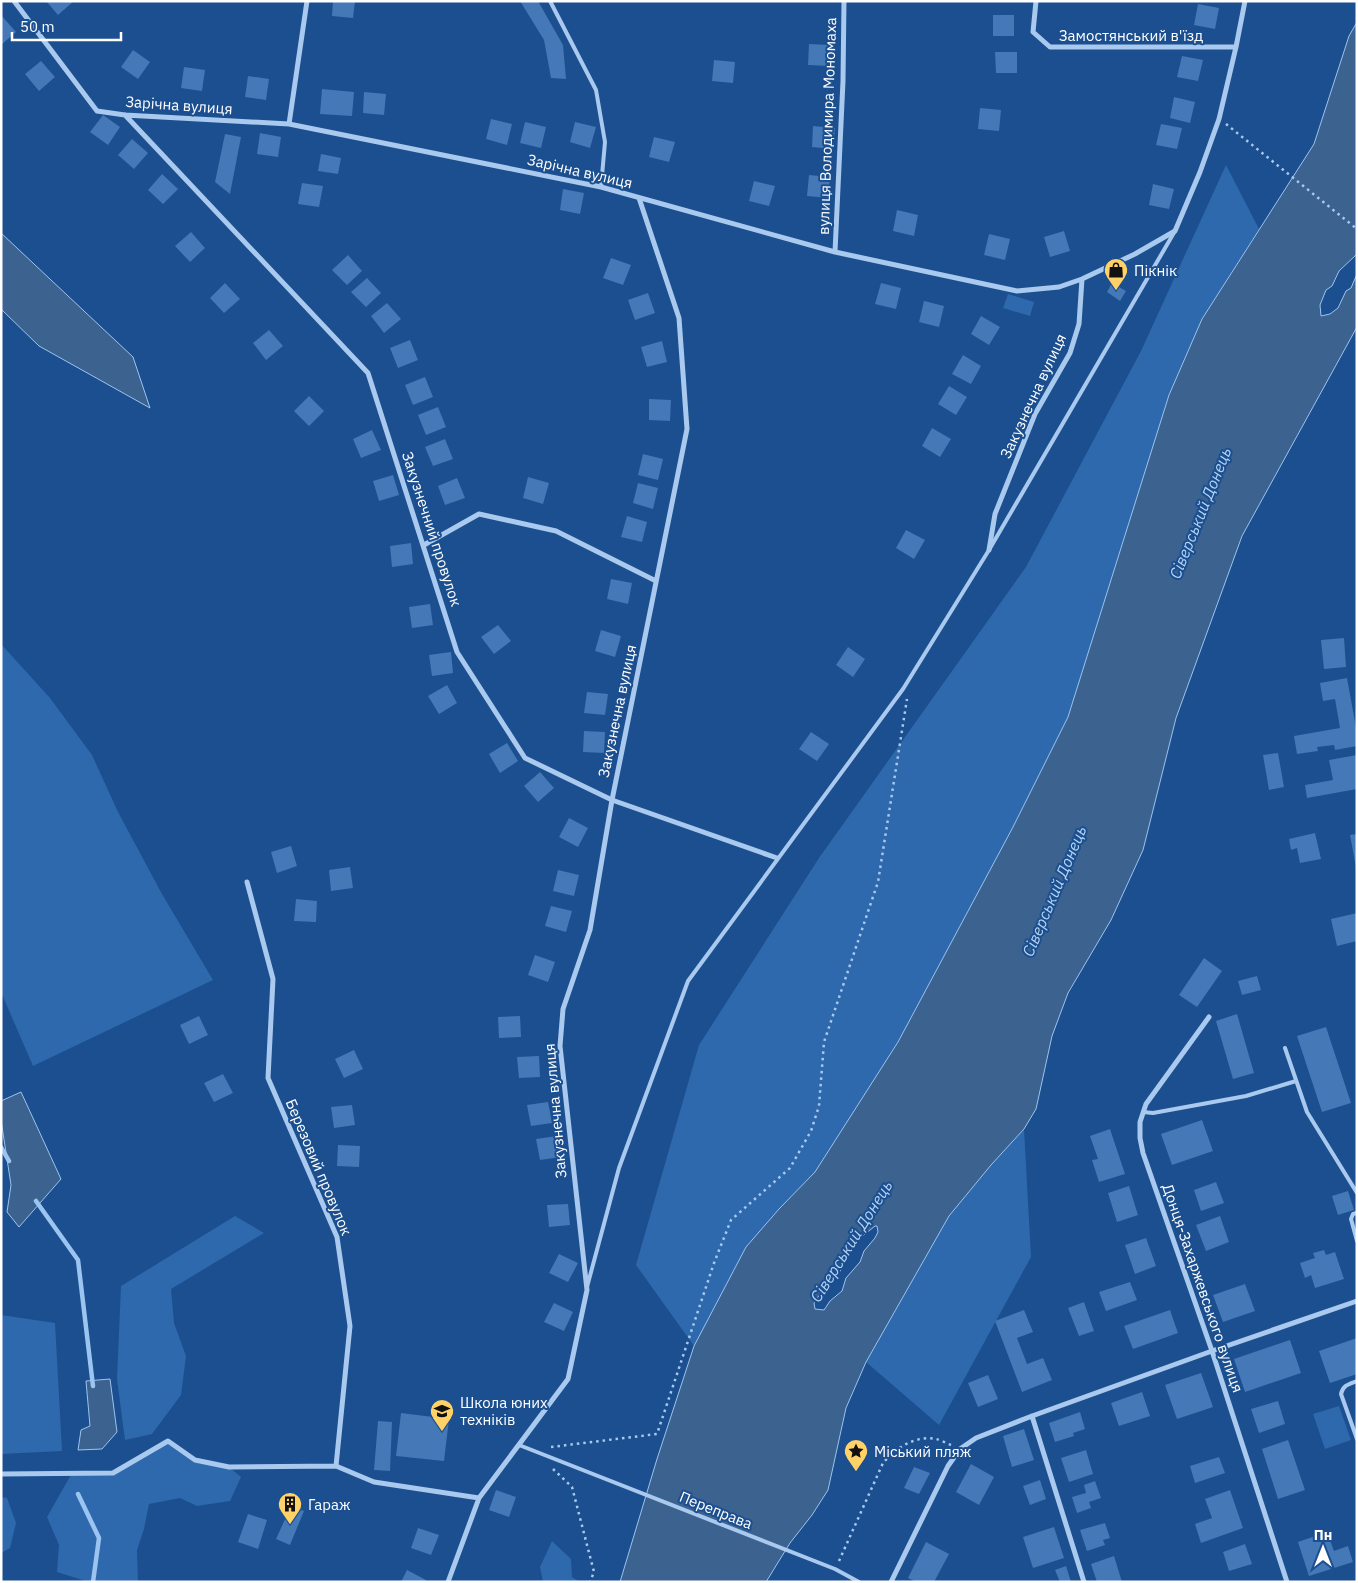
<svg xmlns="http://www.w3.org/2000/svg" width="1358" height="1583" viewBox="0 0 1358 1583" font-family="'IBM Plex Sans',sans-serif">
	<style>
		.green { fill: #2e69ad }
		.water { fill: #3c6290; stroke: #9cc4f0; fill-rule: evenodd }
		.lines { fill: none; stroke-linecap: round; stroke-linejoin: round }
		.stream { stroke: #9cc4f0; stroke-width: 4.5 }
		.building { fill: #4478b7 }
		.path { stroke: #a9c9ee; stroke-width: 2.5; stroke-dasharray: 2.5 4; stroke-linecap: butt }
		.lane { stroke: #a9c9ee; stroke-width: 4 }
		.street { stroke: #a9c9ee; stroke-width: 5 }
		.labels { text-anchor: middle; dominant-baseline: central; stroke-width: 4; stroke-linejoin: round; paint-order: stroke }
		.street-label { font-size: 15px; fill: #fff; stroke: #1b4f8f }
		.poi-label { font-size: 15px; fill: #fff; stroke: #1b4f8f; text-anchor: start }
		.water-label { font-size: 16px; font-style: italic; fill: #b5d3f5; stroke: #1b4f8f }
	</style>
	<rect width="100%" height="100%" fill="#1b4f8f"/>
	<path class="green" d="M1226,165L1259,229L1202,319L1169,395L1068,717L1013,827L898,1042L815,1172L779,1209L746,1247L694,1346L636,1265L699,1045L819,858L1026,567L1141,351Z
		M1008,294L1034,302L1030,316L1003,308Z
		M1,644L50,698L92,755L118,812L162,894L213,980L33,1066L1,992Z
		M1024,1129L1031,1257L939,1425L866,1362L949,1216L991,1165Z
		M235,1216L264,1233L171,1289L174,1323L186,1356L181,1395L152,1434L125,1440L117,1379L121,1286Z
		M1,1315L55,1323L62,1451L1,1454Z
		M1339,1406L1351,1440L1325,1449L1313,1414Z
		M168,1441L195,1460L229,1467L241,1477L230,1501L197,1506L180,1498L149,1504L144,1529L137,1550L138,1582H89L57,1572L59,1545L47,1517L72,1473H113Z
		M1,1497L7,1498L16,1523L10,1548L1,1553Z
		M552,1541L571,1559L572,1577L580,1582H543L540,1567Z"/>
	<path class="water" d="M1357,22V254L1339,271L1332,286L1326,290L1320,305L1321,316L1330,314L1338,308L1346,291L1351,288L1357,274V327L1242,536L1176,718L1143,850L1111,920L1068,993L1052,1036L1036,1109L1024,1129L991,1165L949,1216L866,1362L846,1408L828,1490L812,1515L790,1543L766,1582H620L657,1459L694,1346L746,1247L779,1209L815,1172L898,1042L1013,827L1068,717L1169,395L1202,319L1314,144L1349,36ZM875,1226H877L878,1232L875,1238L864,1251L860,1262L846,1278L842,1291L830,1301L824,1310L815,1309L814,1303L820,1294L838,1275L854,1243Z
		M1,233L133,357L150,408L39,346L1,309Z
		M21,1092L61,1179L19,1227L7,1212L11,1185L1,1120V1101Z
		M110,1379L117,1432L102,1449L78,1450L81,1430L90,1426L86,1381Z"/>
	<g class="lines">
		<path class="stream" d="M1,1147L9,1161
			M36,1201L78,1260L93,1386
			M78,1494L99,1538L93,1582"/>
	</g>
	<path class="building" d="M46,1H74L58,15Z
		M333,1H355L353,18L332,16Z
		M520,1H538L563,45L566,79L551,78L544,40Z
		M1198,4L1219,8L1215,29L1194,25Z
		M1,15L16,32L1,45Z
		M993,15H1014V36H993Z
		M809,44L830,45L829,66L808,65Z
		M133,50L150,62L138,79L121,67Z
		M995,52H1017V73H996Z
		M1182,56L1203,60L1198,81L1177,77Z
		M714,60L735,62L733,83L712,81Z
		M41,61L55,77L39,91L25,74Z
		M184,67L205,70L202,91L181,88Z
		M248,76L269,79L266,100L245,97Z
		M322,89L354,92L352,116L320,114Z
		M364,92L386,94L384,115L363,113Z
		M1174,97L1195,102L1190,123L1170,118Z
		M980,108L1001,110L999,131L978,129Z
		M103,115L120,127L108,145L90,132Z
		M491,119L512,124L507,145L486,139Z
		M525,122L546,127L541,148L520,143Z
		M575,122L596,127L590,148L570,142Z
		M1161,124L1182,128L1177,149L1156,145Z
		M813,126L835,128L833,149L812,147Z
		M260,133L281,137L278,157L257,154Z
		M225,134L241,137L230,194L215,182Z
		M654,137L675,142L669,162L649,157Z
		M132,139L148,153L134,169L118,155Z
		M321,154L341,158L338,174L318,171Z
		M162,174L178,189L163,204L148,190Z
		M809,175L830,177L828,198L807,196Z
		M754,181L775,186L769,206L749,201Z
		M302,183L323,186L319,207L298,204Z
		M1153,184L1174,189L1169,209L1149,205Z
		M563,189L584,193L580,214L560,210Z
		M897,210L918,215L914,236L893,231Z
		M1064,231L1070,251L1050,257L1044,237Z
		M191,232L205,248L190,262L175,246Z
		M989,234L1010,239L1005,260L984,255Z
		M348,255L362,271L347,285L332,270Z
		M611,258L631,265L623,285L603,278Z
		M367,278L381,293L366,307L351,292Z
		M225,283L240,299L224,313L210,298Z
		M881,283L901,288L896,309L875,304Z
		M1112,283L1126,291L1120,301L1107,292Z
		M648,293L655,313L635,320L628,300Z
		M924,301L944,306L939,327L919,322Z
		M387,303L401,319L384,333L371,316Z
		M981,316L1000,327L989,345L971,334Z
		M269,330L283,346L266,360L253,343Z
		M410,340L418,360L398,368L390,348Z
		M662,341L667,362L647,367L641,347Z
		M963,355L981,366L971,384L952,374Z
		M425,377L433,397L413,405L405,385Z
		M949,386L967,397L956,415L938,404Z
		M309,396L324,411L309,426L294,411Z
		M649,399L671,400L670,421L649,420Z
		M438,407L446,427L426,435L418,415Z
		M932,428L951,439L940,457L922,446Z
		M372,430L381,450L361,458L353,439Z
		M445,439L453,459L433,466L425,447Z
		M643,454L663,459L658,480L638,475Z
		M393,475L399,495L379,501L373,481Z
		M528,477L549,483L543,504L523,498Z
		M457,478L465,498L445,505L438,486Z
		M638,483L658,488L653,509L633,503Z
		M627,516L647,522L642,542L621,537Z
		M906,530L925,540L914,559L896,548Z
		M411,543L413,564L392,567L390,546Z
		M611,579L632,583L628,604L607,599Z
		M430,604L433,625L412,628L409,607Z
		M498,625L511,641L494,654L481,637Z
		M601,630L621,636L615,657L595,651Z
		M1344,638L1346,667L1324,669L1321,640Z
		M848,647L865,659L853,677L836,665Z
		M451,652L453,673L432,676L429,655Z
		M1347,678L1357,733V746L1335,750L1334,745L1317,747L1318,751L1297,754L1294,736L1340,728L1335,699L1323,701L1320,683Z
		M447,685L457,703L439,714L428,696Z
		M587,692L608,694L605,715L584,713Z
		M584,731L605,732L604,753L583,752Z
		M811,732L829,744L817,761L799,749Z
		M507,743L518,761L500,773L489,754Z
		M1278,753L1284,787L1269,790L1263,755Z
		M1357,755V789L1307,798L1305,785L1333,780L1329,760Z
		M540,772L554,788L538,802L524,786Z
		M569,818L588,828L578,847L559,837Z
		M1315,833L1321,859L1300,863L1297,848L1291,850L1289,839Z
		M1357,834V867H1356L1350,835Z
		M291,846L297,866L277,873L271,852Z
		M350,867L353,888L331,891L329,870Z
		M558,870L579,875L574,896L553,891Z
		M296,899L317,901L316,922L294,921Z
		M551,906L572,911L566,932L545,926Z
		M1357,913V941L1337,946L1331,919Z
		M535,955L555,962L548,982L528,975Z
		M1204,958L1222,971L1197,1007L1179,995Z
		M1257,976L1261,990L1242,995L1238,981Z
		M1237,1014L1254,1073L1233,1079L1216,1021Z
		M199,1016L208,1035L189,1044L180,1025Z
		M520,1016L521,1037L499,1038L498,1017Z
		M1326,1027L1351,1103L1322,1112L1297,1036Z
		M354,1050L363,1069L344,1078L335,1059Z
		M539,1056L540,1077L519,1078L517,1057Z
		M223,1074L233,1093L214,1102L204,1083Z
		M548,1102L552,1123L531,1126L527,1105Z
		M352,1105L355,1125L334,1128L331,1107Z
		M1202,1120L1213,1151L1172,1165L1161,1134Z
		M1110,1129L1125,1174L1099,1182L1092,1160L1098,1159L1090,1136Z
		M557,1136L561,1157L540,1160L536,1139Z
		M338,1145L360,1146L359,1167L337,1166Z
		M1216,1182L1224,1203L1201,1211L1194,1190Z
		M1129,1186L1138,1215L1117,1222L1108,1193Z
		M1348,1191L1354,1210L1338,1215L1332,1196Z
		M568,1204L570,1225L549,1227L547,1205Z
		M1220,1216L1229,1242L1206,1251L1196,1225Z
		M1146,1238L1156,1266L1135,1274L1125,1245Z
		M1324,1250L1326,1255L1335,1252L1344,1279L1315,1288L1311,1275L1305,1278L1300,1263L1315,1258L1313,1253Z
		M559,1254L578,1263L568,1282L549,1273Z
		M1130,1282L1137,1300L1106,1311L1099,1292Z
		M1245,1284L1255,1311L1223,1322L1213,1295Z
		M1084,1302L1094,1331L1079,1336L1068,1308Z
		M554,1303L573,1312L564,1331L544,1322Z
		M1024,1310L1033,1332L1017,1338L1027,1364L1043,1358L1052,1380L1022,1392L995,1321Z
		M1170,1310L1178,1333L1133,1349L1124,1326Z
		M1357,1338V1374L1330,1383L1319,1351Z
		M1290,1340L1301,1373L1245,1392L1234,1359Z
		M1201,1373L1213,1407L1177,1419L1165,1385Z
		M988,1375L998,1399L978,1407L968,1383Z
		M1142,1392L1150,1416L1119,1426L1111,1403Z
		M1278,1401L1285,1424L1259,1433L1251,1409Z
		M1080,1412L1085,1429L1073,1433L1074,1436L1055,1442L1049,1423Z
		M401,1413L449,1419L444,1461L396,1456Z
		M378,1421L392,1422L390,1471L374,1470Z
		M1024,1429L1034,1460L1012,1467L1003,1436Z
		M1288,1440L1305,1490L1278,1499L1262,1449Z
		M1086,1450L1093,1474L1069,1482L1061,1458Z
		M1219,1457L1225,1473L1195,1483L1190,1466Z
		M971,1464L994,1477L979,1505L956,1492Z
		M914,1467L930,1473L919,1494L904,1488Z
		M1040,1480L1046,1499L1030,1505L1023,1486Z
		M1095,1481L1101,1498L1089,1502L1091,1508L1077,1513L1072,1497L1086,1493L1084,1485Z
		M496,1490L516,1497L509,1517L489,1510Z
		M1230,1490L1243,1528L1201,1543L1195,1524L1212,1518L1205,1499Z
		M291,1506L304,1511L290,1545L276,1539Z
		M248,1514L267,1520L258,1549L238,1542Z
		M1105,1523L1110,1538L1103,1540L1105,1545L1087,1551L1080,1530Z
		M1054,1527L1064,1558L1033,1568L1023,1537Z
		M418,1528L439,1535L431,1555L411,1548Z
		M1327,1532L1334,1551L1348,1546L1353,1562L1309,1576L1298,1542Z
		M926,1542L949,1554L934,1582H916L908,1578Z
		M1245,1544L1252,1564L1229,1571L1223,1552Z
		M1114,1556L1122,1582H1097L1091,1564Z
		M1066,1566L1071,1582H1060L1055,1570Z
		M407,1570L426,1580L425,1582H401Z"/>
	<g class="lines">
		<path class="path" d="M1226,124L1357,229
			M551,1447L657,1434L714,1263L731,1220L790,1168L811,1131L819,1106L824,1042L878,882L907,699
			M553,1469L572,1487L594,1572L590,1582
			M839,1561L883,1463C896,1448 915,1435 936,1439C940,1440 946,1443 951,1445"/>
		<path class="lane" d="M550,1L596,90L605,142L601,187
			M1285,1048L1307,1112L1357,1193
			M1143,1112L1153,1113L1246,1096L1296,1081
			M1357,1213L1353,1214L1351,1219L1357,1241
			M587,1287L619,1168L688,981L903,689L989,550L1175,231
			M1357,1381C1349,1384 1343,1385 1341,1394L1357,1439
			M519,1445L835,1569L859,1582"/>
		<path class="street" d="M14,1L97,111L125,115L289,124L601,187L835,252L1017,291L1059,287L1082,279L1135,254L1175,231L1200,172L1219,119L1236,47L1245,1
			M1036,1L1033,32L1050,47H1236
			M125,115L368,373L457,652L525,758L612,800L777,858
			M289,124L307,1
			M835,252L843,81L844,1
			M424,545L479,514L556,531L656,581
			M989,550L995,514L1035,414L1070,353L1079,324L1082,279
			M247,882L273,979L268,1078L337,1237L350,1326L336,1466
			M1209,1017L1146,1104L1140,1122V1138L1143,1153L1212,1351L1287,1582
			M1032,1416L1084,1582
			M1,1474L113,1473L168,1441L195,1460L229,1467L336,1466L374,1482L479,1498
			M448,1582L479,1498L568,1379L587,1290L560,1046L563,1009L590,930L612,800L687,429L679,318L639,198
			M891,1582L948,1466L960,1449L976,1438L1032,1416L1212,1351L1357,1301"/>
	</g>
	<defs>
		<g id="shop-pin" transform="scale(1.25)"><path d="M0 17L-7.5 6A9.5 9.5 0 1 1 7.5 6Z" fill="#ffd166" stroke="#1b4f8f"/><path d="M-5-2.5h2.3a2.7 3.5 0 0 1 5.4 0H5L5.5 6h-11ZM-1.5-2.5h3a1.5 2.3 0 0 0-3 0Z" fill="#111"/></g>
		<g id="school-pin" transform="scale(1.25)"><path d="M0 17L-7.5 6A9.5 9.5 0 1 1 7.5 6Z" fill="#ffd166" stroke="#1b4f8f"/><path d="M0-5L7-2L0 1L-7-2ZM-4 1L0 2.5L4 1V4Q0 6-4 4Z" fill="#111"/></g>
		<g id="sight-pin" transform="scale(1.25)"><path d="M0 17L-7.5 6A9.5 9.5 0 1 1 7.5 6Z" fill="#ffd166" stroke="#1b4f8f"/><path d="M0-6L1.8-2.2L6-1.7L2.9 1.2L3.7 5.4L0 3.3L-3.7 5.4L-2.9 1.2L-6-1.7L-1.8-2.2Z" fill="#111"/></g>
		<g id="building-pin" transform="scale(1.25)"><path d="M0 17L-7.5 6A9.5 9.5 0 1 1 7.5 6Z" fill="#ffd166" stroke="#1b4f8f"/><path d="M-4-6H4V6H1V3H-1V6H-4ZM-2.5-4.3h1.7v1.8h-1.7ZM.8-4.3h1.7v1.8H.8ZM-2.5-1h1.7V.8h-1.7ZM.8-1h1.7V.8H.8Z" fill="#111"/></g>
	</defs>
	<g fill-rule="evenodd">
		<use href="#shop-pin" x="1116" y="270"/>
		<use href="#school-pin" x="442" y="1411"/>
		<use href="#sight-pin" x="856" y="1451"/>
		<use href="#building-pin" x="290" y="1504"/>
	</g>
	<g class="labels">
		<g class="street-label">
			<text x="1131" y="35">Замостянський в'їзд</text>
			<text transform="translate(179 105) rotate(4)">Зарічна вулиця</text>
			<text transform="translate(827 126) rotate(-88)">вулиця Володимира Мономаха</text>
			<text transform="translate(580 171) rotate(13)">Зарічна вулиця</text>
			<text transform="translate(1033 396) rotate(-65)">Закузнечна вулиця</text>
			<text transform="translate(432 529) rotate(72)">Закузнечний провулок</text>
			<text transform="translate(617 711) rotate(-78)">Закузнечна вулиця</text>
			<text transform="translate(555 1111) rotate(-95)">Закузнечна вулиця</text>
			<text transform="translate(319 1167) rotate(67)">Березовий провулок</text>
			<text transform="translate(1203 1288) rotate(71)">Донця-Захаржевського вулиця</text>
			<text transform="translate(716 1510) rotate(22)">Переправа</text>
		</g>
		<g class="poi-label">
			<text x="1134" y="270">Пікнік</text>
			<text x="460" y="1402">Школа юних<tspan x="460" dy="17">техніків</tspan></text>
			<text x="874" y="1451">Міський пляж</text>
			<text x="308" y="1504">Гараж</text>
		</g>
		<g class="water-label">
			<text transform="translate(1200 513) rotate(-68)">Сіверський Донець</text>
			<text transform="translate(1054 891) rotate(-67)">Сіверський Донець</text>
			<text transform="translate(851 1241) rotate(-58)">Сіверський Донець</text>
		</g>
	</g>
	<rect width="1358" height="1583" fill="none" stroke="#ffffff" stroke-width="5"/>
	<g transform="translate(1323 1548)" stroke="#1b4f8f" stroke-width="4" paint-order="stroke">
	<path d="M0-4L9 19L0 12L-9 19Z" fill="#ffffff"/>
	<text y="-8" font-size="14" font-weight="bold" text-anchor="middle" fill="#ffffff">Пн</text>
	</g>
	<path d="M12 32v8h109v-8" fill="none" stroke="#ffffff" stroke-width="2.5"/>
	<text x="20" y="32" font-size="15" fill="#ffffff" stroke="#1b4f8f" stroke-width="4" paint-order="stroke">50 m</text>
</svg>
